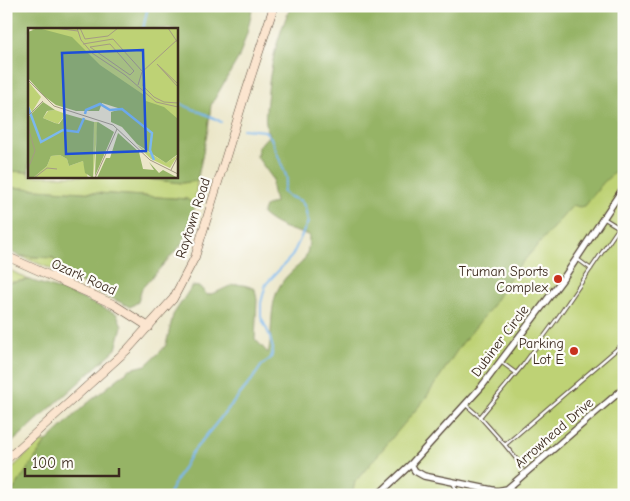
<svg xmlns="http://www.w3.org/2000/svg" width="630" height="501" viewBox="0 0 630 501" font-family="'Comic Neue',sans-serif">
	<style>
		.green { fill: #bed275; stroke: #7c7e4a }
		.forest { fill: #96b466; stroke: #686f42 }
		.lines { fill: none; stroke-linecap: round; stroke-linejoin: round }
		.stream { stroke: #7bb8ee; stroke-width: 2 }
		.lane-casing { stroke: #554638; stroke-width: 4.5 }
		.street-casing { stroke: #554638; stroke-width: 8 }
		.secondary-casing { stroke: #554638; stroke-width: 9 }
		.lane { stroke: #fff; stroke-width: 2.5 }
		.street { stroke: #fff; stroke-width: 5.5 }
		.secondary { stroke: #fbe5cf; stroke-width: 8 }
		.poi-dot { fill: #c8321e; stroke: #fdfcf7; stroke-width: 2 }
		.labels { text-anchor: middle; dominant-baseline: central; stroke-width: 4.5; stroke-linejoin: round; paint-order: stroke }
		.street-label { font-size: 14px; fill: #3b2a1e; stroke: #fdfcf7 }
		.poi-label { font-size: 14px; fill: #3b2a1e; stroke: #fdfcf7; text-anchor: end }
		.inset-river { fill: none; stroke: #7bb8ee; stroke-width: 2.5 }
		.inset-road { fill: none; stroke: #a59b84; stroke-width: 1 }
		.view { fill: #1d4ed8; fill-opacity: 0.15; stroke: #1d4ed8; stroke-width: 2.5 }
		.inset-edge { fill: none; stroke: #3b2a1e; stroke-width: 2.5 }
	</style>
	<rect width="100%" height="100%" fill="#fdfcf7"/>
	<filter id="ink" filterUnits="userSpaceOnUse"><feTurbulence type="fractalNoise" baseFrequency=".02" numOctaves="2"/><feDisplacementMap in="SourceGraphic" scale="10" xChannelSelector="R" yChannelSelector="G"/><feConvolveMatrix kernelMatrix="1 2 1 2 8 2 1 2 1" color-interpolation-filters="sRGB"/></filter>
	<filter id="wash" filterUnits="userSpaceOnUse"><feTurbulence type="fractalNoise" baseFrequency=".0096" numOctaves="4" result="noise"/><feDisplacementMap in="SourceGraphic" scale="20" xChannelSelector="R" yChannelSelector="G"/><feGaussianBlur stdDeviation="1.12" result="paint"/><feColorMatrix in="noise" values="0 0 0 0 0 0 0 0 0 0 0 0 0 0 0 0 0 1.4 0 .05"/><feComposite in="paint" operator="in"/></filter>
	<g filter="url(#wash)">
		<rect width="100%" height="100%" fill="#ebe6c8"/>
		<path class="green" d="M624,89V495H306Z
			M6,171L29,172V176H121L182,183L197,181L195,206L187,199L6,187Z
			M20,256L54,258L59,272Z
			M6,268L29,280L6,283Z
			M40,442H46L10,495H6V474Z"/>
		<path class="forest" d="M6,6H251L252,10L247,33L239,57L211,105L208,129L197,181L182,183L121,176H176V29H29V172L6,171Z
			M291,6H624V163L603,183L585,206L579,207L573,205L513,273L490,309L460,346L425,399L355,482L352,495H10L46,442L84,406L130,369L146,365L160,352L166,345L173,315L192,286L200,287L207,295C229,290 231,278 255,289L257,300L255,339L268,353C274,331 268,304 281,284C295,262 309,269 309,235C292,231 275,226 262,214L266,205L275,203L272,187L273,179L257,157L258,147L270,134C263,123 266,113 267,100C270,66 277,37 291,6Z
			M6,187L187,199L195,206L182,244L142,288L138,302L130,307L59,272L54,258L20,256L6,250Z
			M29,280L67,292L117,314L122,326L116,349L6,448V283Z"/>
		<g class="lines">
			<path class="stream" d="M143,29L148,6
				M176,101C191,110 207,113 221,122
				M168,495L191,454L251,381L262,365L271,358L273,349L269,334L261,317V303L266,284L292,256L308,222L305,207L301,201L288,196L283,192L287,178L271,138L265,131L243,129"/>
		</g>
	</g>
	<g filter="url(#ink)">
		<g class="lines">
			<g class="lane-casing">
				<path id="lane" d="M605,219L618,227
					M624,220L556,320L523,365L480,417L505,445L624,343
					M576,258L591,269
					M501,362L516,373
					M466,405L480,417
					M505,445L522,466
					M453,483L459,495
					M406,495H416"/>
			</g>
			<g class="street-casing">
				<path id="street" d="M411,464L415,471L424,476L497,491L499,495
					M497,491L507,489L624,388
					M378,495L411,464L482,386L565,276L624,187"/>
			</g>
			<g class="secondary-casing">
				<path id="secondary" d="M6,256L113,304L149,327
					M6,460L128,349L173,299L195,257L244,98L274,6"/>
			</g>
			<use href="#lane" class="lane"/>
			<use href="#street" class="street"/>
			<use href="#secondary" class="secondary"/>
		</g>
	</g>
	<g class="poi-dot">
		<circle cx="558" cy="279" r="5"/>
		<circle cx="574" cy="351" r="5"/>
	</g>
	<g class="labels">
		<g class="street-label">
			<text transform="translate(193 218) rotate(-72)">Raytown Road</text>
			<text transform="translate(84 277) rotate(24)">Ozark Road</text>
			<text transform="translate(500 341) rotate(-53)">Dubiner Circle</text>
			<text transform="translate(554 433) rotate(-41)">Arrowhead Drive</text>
		</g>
		<g class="poi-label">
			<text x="548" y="271">Truman Sports<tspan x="548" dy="16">Complex</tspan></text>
			<text x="564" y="343">Parking<tspan x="564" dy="16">Lot E</tspan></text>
		</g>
	</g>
	<g transform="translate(28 28)">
		<rect width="150" height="150" fill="#ebe6c8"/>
		<path d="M2,0H150V102L8,4ZM0,53L13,69L4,84L0,76ZM27,82L38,86L30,96L15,90L20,83ZM66,94H70L65,150L66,96ZM109,117L138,135L150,127L142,140L123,131ZM32,127L39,131L41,138L55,133L60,150H5L19,138L23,128Z" fill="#bed275"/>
		<path d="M10,0L44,9L72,37L116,67L118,73L136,79L150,91V126L138,135L109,116L94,99L83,94V84L93,81L74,75L71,83H48L28,77L16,68L0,50V4ZM15,74L27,82L19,83L15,90L27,95L31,96L38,86L66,94L65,150L57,145L55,133L41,138L39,131L32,127L23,128L19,138L5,150H0V89ZM70,94L86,104L67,148L69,95ZM90,105L111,124L115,141L126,142L121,134L131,145L135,142L150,150H69L78,130H82Z" fill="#96b466"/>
		<path class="inset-river" d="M0,79L13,114L35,102L50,104L56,90M57,86L58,82L72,76L82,82L94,81L124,105L122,122L126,132"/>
		<path class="inset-road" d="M26,0L50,3M49,0L53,12L64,25L97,47L128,74L150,79M52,0L57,11L80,8L90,0M140,0L150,15M85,11L114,43M55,16L85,11M82,16L106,43L102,47L62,19ZM116,49L115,58L126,69L136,74L150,75M0,52L26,78L85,97L122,132L150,146M150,56L129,36L150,59M110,57L114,44L150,11M0,88L15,73M0,99L7,123L0,141M143,142L150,128M6,150L19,140L29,141M67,150L89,101"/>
		<path class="view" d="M115,22L118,123L38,126L34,25Z"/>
		<rect width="150" height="150" class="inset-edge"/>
	</g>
	<rect width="630" height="501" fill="none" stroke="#fdfcf7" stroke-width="25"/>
	<path d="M25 468v8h94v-8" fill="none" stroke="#3b2a1e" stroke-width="2.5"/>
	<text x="32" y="468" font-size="15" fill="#3b2a1e" stroke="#fdfcf7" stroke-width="4" paint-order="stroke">100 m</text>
</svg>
